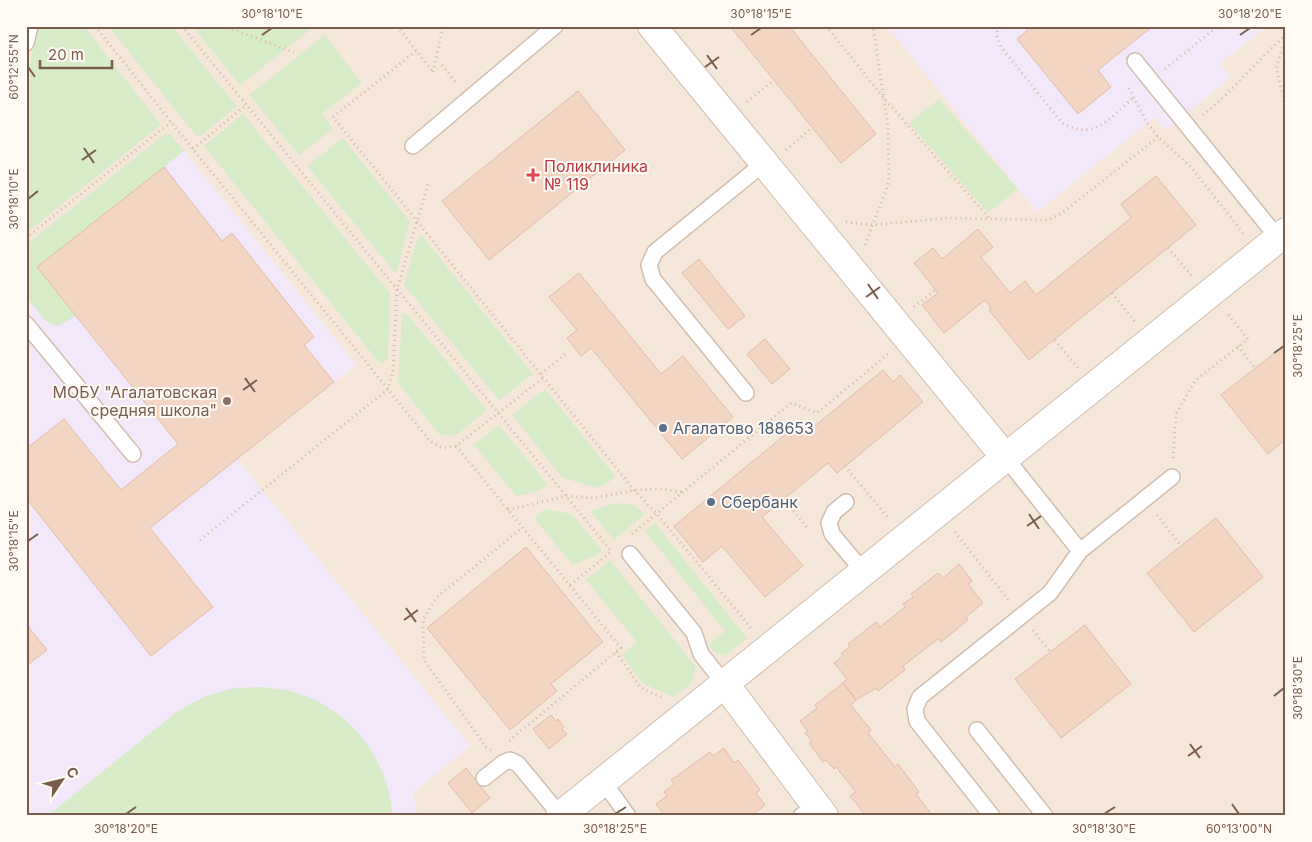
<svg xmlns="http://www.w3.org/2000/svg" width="1312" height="842" viewBox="0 0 1312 842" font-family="Inter,sans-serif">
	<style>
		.residential { fill: #f5e8da }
		.education { fill: #f3e8fa }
		.green { fill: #d8ecc9 }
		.building { fill: #f3d5c3; stroke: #e6bba3 }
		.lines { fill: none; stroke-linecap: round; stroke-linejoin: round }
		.service-casing { stroke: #d1beb0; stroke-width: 18 }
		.minor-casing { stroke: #d1beb0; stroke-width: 30 }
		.path { stroke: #d9b8a5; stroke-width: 3; stroke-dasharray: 1 4; stroke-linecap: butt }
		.service { stroke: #fff; stroke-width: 15 }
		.minor { stroke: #fff; stroke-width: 28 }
		.ticks { fill: none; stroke: #7a5c4d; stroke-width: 2 }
		.health-dot { fill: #e0444e; stroke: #fffaf3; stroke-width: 2 }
		.education-dot { fill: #8d6e63; stroke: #fffaf3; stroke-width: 2 }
		.service-dot { fill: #5c6f8a; stroke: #fffaf3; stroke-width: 2 }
		.labels { text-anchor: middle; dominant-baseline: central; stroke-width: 4; stroke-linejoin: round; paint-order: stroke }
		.health-label { font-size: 16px; fill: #be3a42; stroke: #fffaf3; text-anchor: start }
		.education-label { font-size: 16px; fill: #785e54; stroke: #fffaf3; text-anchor: end }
		.service-label { font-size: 16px; fill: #4e5e75; stroke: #fffaf3; text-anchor: start }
		.neatline { fill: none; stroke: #7a5c4d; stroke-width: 2 }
		.ticks-label { font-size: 12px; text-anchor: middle; fill: #7a5c4d }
	</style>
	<rect width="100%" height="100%" fill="#fdf6ec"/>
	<path class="residential" d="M26,26H1286V816H26Z"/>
	<path class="education" d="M887,26H1267L1220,64L1230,78L1166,130L1155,117L1037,212Z
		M184,151L356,365L237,459L470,746L413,793L417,813L419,816H26V275Z"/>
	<path class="green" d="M38,26H84L161,125L26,233V81Z
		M108,26H171L237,106L198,138Z
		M192,26H265L270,33L279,26H315L240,85Z
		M325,35L362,83L322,114L333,129L299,155L249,95Z
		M939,99L1018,189L988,213L909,123Z
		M243,114L390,293L388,358L385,362L381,363L377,360L204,146Z
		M165,134L171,135L184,151L38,267L76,315C56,331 50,328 36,309C33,305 28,300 26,296C24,288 26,255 26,245Z
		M343,138L410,222L396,274L307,166Z
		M422,236L533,374L499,400L404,285L418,237Z
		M402,314H407L487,410L456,435L447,436L439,434L398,383Z
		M545,389L615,476L608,483L597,488L563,478L512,415Z
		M499,425L548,485L535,492L516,496L474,445Z
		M616,503L634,505L645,514L614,540L590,511Z
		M545,509L572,514L602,550L595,556L573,565L534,518Z
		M655,523L747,638L725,656L714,652L708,645L725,631L645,531Z
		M610,560L695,665C697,683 686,687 673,697L642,683L622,655L637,642L586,580Z
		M264,687C274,689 285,689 294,692C352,710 387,757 393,816H47L179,710L206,696L235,688Z"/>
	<path class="building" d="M730,26H789L876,134L841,163Z
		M1032,26H1153L1098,70L1111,87L1078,114L1017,39Z
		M578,91L625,150L489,260L442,201Z
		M164,167L222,241L232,233L314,337L304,345L334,382L150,528L213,607L151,656L26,498V449L64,419L121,490L178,444L37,267Z
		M1156,176L1196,225L1029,360L989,310L991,308L985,300L944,333L922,305L938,293L914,263L933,248L942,259L978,229L993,247L981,257L1010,293L1025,281L1036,295L1131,218L1121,204Z
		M699,259L745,316L728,329L682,273Z
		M579,273L661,374L683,356L733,417L682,459L591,348L581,356L567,338L577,330L549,297Z
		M765,339L790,369L772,384L747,354Z
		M1286,344V439L1268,454L1221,395Z
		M883,370L893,382L900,375L923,402L837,473L828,463L762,517L803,566L765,597L722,546L703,562L674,526L797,425L805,434Z
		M1216,518L1263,577L1194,632L1147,573Z
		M526,547L603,642L551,684L557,691L510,730L427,628Z
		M959,564L972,581L968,584L983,603L966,617L968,620L941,642L938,639L903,666L905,670L878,691L876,688L856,700L843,683L847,679L834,663L843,656L841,654L850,646L848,644L876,622L880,627L905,607L903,604L913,597L911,594L938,573L943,578Z
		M26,624L47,650L26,666Z
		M1085,625L1131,684L1061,738L1015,679Z
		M843,683L856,700L851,705L871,730L868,733L895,767L898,764L919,792L916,794L933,816H866L850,796L856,792L836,767L834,769L826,760L823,762L809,743L812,741L805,733L808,731L800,721L817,708L815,705Z
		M551,715L556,721L558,719L564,727L562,729L567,734L549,749L533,729Z
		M724,748L734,763L738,760L760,790L756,793L765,805L751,816H665L656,804L667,796L664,792L674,784L671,780L710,752L713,756Z
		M466,768L490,798L472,813L448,783Z"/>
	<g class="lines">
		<g class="service-casing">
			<path id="service" d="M26,43L30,26
				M1135,61L1278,238
				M413,146L555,26
				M26,324L133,454
				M746,393L653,279L649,265L655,252L764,163
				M1005,457L1080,551
				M846,502L834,512L829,523L832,534L863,571
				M630,554L694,633L701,654L724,683
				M977,730L1045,816
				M484,778L503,763L510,760L518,764L560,815
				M603,781L628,816
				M801,816L816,805
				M992,816L917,721L915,709L920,697L1050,593L1080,551L1172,477"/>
		</g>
		<g class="minor-casing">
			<path id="minor" d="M652,26L1005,457
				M724,683L824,816
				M560,816L1286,232"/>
		</g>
		<path class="path" d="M95,26L171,122L430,441L443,448L456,446L543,378
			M182,26L611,551
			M223,26L294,52
			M397,26L433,72
			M826,26L883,97L989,218
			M998,26L997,36L1001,47L1062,123C1094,142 1111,117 1134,97
			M1286,38L1276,68L1286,108
			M416,51L333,117L634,490L657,514L751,628
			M442,65L457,84
			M1165,69L1218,26
			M433,72L443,26
			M1129,88L1147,123L1158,137L1191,167L1243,233
			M747,102L774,80
			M1203,115C1233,91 1257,60 1286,35
			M193,149L246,105
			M786,150L812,128
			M846,222L872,225L948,218L1048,220L1062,213L1158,137
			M26,238L171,122
			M865,245L889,182L888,127L873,26
			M1168,248L1192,276
			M1112,293L1135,322
			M914,307L935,290
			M1055,340L1078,368
			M1238,346L1255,368
			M541,374L568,352
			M456,446L621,648L509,741
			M1173,458L1176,414L1195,381L1248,339L1226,312
			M845,466L889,519
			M784,499L809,530
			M508,510L566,496L595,498L634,490L660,489L682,492
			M1157,515L1181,546
			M955,532L1010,602
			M632,534L791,403L817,413L888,354
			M200,540L388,389L393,371L397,289L429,181
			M570,585L610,553
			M1033,630L1050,652
			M616,652L641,688L665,699
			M491,750L486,747L424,660L423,620L436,598L522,528"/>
		<use href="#service" class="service"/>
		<use href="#minor" class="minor"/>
	</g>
	<path class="ticks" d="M262,35L272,28M751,35L761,28M1240,35L1250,28M707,55L717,69M28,67L35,77M705,67L719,57M84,148L94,163M82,160L96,150M28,199L38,191M868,284L878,299M866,297L880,287M1274,353L1284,346M245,378L255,392M243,390L257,380M1029,514L1039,529M1027,526L1041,516M28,541L38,534M406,608L416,622M404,620L418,610M1274,696L1284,688M1190,744L1200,758M1188,756L1202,746M1232,804L1239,814M126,814L136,807M615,814L626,807M1104,814L1115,807"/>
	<path class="health-dot" d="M530.5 167.5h5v5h5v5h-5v5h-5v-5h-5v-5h5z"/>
	<circle class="education-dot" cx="227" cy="401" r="5"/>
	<g class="service-dot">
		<circle cx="663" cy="428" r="5"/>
		<circle cx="711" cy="502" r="5"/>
	</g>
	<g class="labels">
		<g class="health-label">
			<text x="544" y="166">Поликлиника<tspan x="544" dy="18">№ 119</tspan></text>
		</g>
		<g class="education-label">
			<text x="217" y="392">МОБУ "Агалатовская<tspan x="217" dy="18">средняя школа"</tspan></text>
		</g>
		<g class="service-label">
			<text x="673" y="428">Агалатово 188653</text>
			<text x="721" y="502">Сбербанк</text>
		</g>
	</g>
	<rect width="1312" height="842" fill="none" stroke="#fffaf3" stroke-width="55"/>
	<g transform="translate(62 780) rotate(55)" stroke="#fffaf3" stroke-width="4" paint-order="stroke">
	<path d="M0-4L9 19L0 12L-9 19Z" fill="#7a5c4d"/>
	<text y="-8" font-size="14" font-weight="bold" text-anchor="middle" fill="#7a5c4d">С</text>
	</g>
	<path d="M40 60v8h72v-8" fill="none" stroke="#7a5c4d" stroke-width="2.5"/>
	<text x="48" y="60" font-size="15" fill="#7a5c4d" stroke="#fffaf3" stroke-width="4" paint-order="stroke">20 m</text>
	<rect x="28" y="28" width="1256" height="786" class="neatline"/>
	<g class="ticks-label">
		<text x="272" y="18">30°18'10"E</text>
		<text x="761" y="18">30°18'15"E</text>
		<text x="1250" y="18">30°18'20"E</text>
		<text transform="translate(14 67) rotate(-90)" y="4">60°12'55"N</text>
		<text transform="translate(14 199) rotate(-90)" y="4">30°18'10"E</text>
		<text transform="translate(1298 346) rotate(-90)" y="4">30°18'25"E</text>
		<text transform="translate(14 541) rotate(-90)" y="4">30°18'15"E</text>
		<text transform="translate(1298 688) rotate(-90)" y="4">30°18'30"E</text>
		<text x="126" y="833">30°18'20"E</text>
		<text x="615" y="833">30°18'25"E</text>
		<text x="1104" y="833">30°18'30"E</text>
		<text x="1239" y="833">60°13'00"N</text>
	</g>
</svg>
